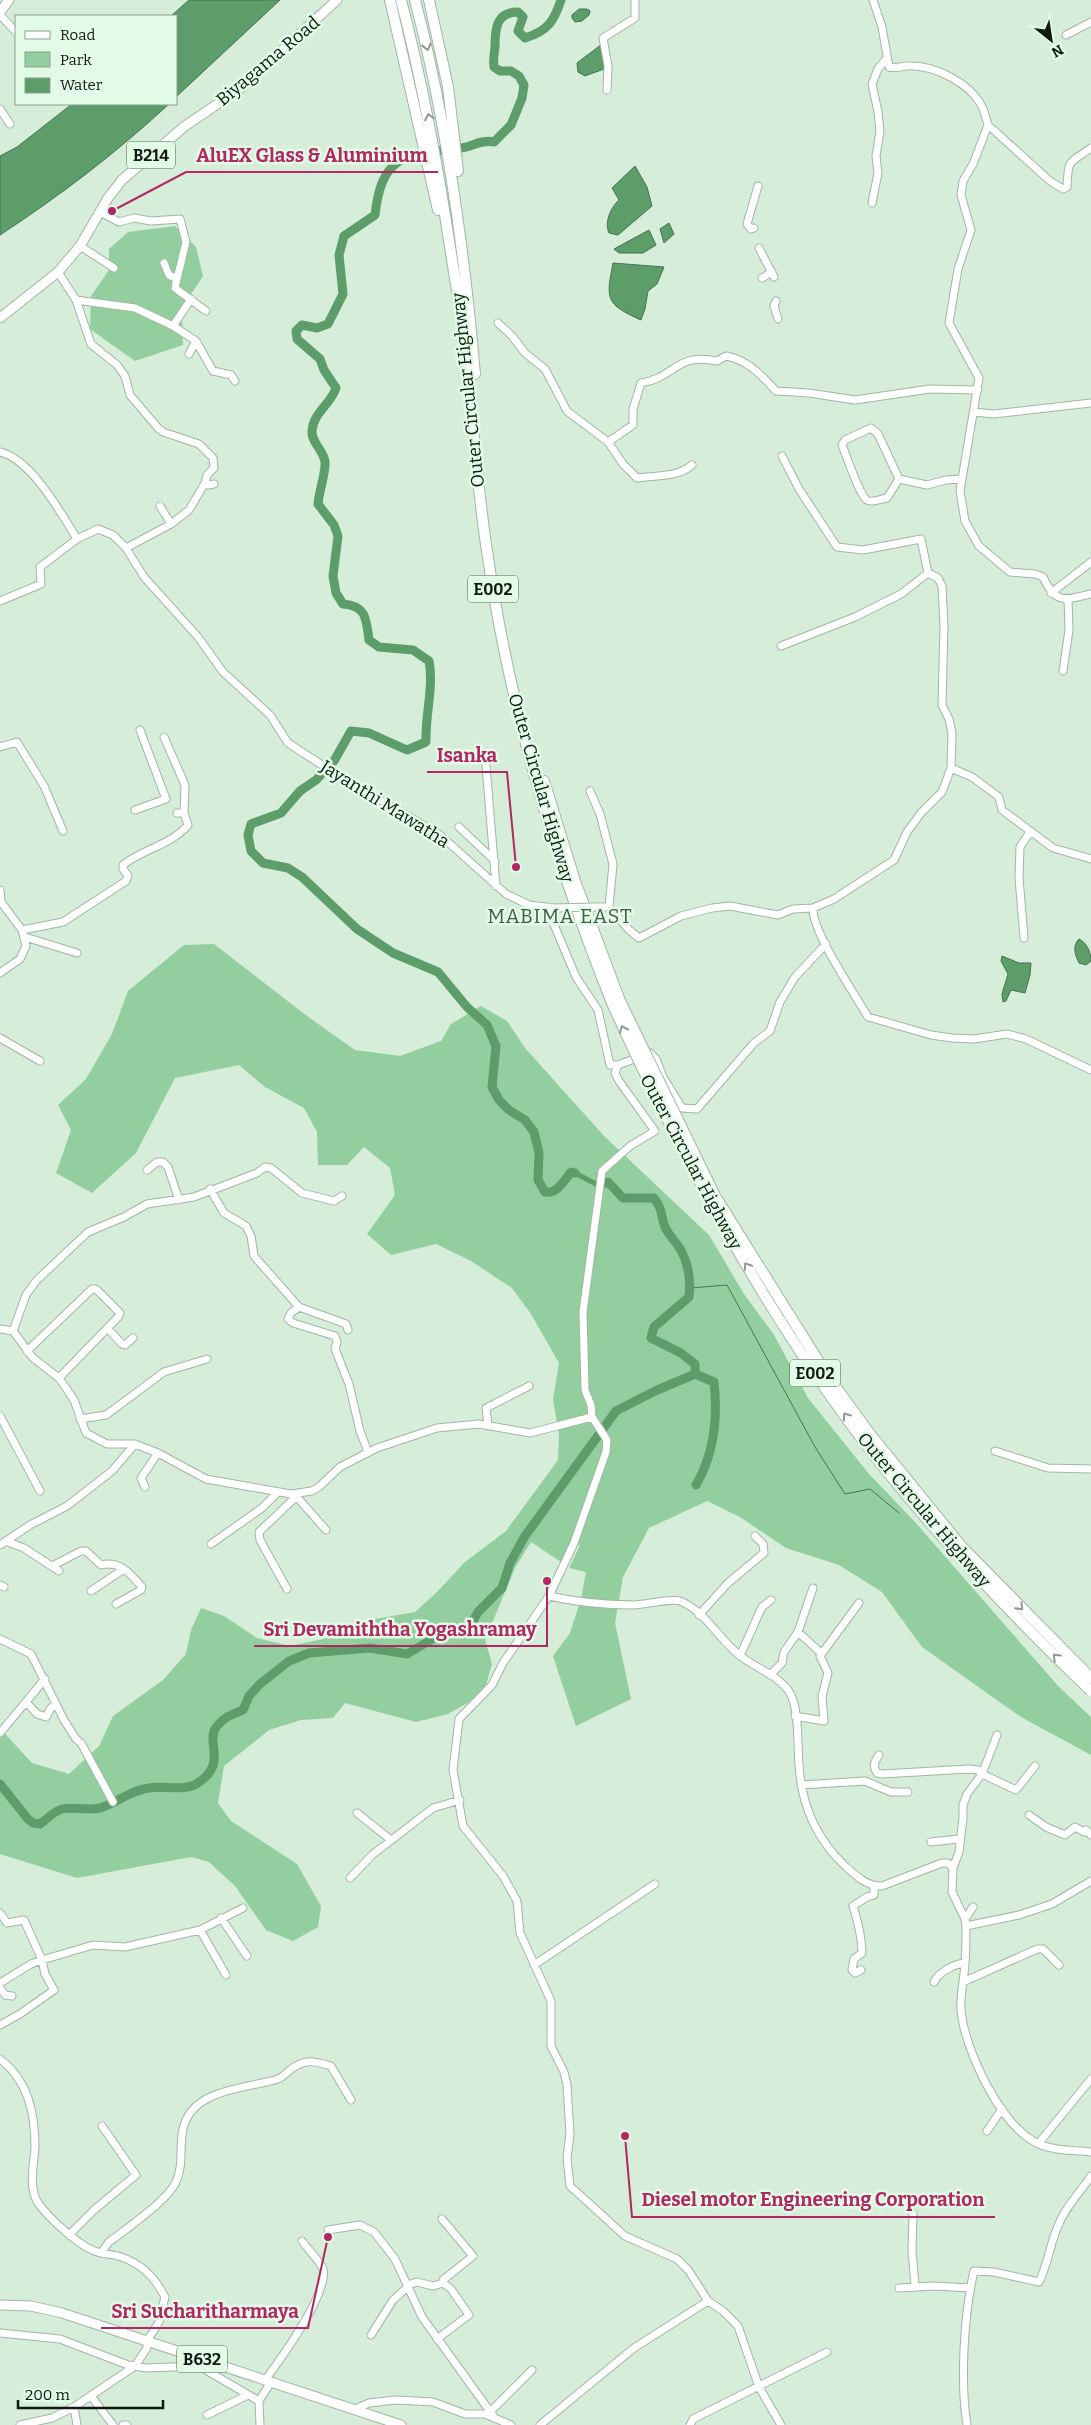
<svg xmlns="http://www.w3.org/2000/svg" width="1091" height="2425" viewBox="0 0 1091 2425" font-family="Bitter,serif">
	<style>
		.green { fill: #93cf9e }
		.water { fill: #5c9d6a; stroke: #457550 }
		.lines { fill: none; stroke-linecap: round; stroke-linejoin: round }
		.stream { stroke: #457550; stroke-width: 1 }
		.canal { stroke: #5c9d6a; stroke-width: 5 }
		.river { stroke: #5c9d6a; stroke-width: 9 }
		.minor-casing { stroke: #a0b7a3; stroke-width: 9 }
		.major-casing { stroke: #a0b7a3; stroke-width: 11 }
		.highway-casing { stroke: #a0b7a3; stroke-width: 12 }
		.minor { stroke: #fff; stroke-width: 7 }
		.major { stroke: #fff; stroke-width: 9 }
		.highway { stroke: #fff; stroke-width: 10 }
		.minor-bridge-casing { stroke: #a0b7a3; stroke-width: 9; stroke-linecap: butt }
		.highway-bridge-casing { stroke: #a0b7a3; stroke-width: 12; stroke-linecap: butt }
		.minor-bridge { stroke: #fff; stroke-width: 7 }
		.highway-bridge { stroke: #fff; stroke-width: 10 }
		.oneway { stroke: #939894 }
		.labels { text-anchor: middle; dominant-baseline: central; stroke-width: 5; stroke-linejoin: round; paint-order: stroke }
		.shield { fill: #e2fbe6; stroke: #4f5d52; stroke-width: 1 }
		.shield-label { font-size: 16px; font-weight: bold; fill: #101912 }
		.street-label { font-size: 18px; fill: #101912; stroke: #e2fbe6 }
		.quarter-label { font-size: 20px; letter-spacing: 1px; fill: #455a48; stroke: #e2fbe6 }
		.leader { fill: none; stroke: #b12663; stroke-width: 2 }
		.callout-dot { fill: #b12663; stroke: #e2fbe6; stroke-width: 2 }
		.callout-label { font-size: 19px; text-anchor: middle; font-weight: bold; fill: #b12663; stroke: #e2fbe6; stroke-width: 5; stroke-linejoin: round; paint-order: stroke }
	</style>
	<rect width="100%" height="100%" fill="#d5edd9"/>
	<path class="green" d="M175,226L196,247L203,276L182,308L183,345L135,361L90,329L91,296L109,270V249L128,232Z
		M214,944L311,1019L355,1050L400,1056L441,1041L451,1024L481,1006L507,1021L525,1048L604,1136L709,1235L744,1294L774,1335L808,1398L869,1474L915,1522L1059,1687L1091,1717V1755L1021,1717L922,1647L882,1592L839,1565L786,1548L740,1517L707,1501L649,1528L623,1577L615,1623L631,1699L576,1726L553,1656L570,1633L581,1599L586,1572L569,1568L580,1545L570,1542L561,1562L531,1542L515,1568L485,1640L492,1664L486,1685L471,1701L448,1714L416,1722L345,1703L333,1718L301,1720L269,1730L224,1766L218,1803L231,1821L297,1864L321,1906L318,1927L293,1941L266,1930L235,1886L209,1862L191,1857L77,1878L0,1854V1728L32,1763L69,1774L99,1746L113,1716L163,1680L186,1654L191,1630L201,1608L224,1616L257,1638L289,1646L333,1637L375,1619L415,1612L437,1592L465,1562L506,1531L558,1460L559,1434L553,1400L559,1363L531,1314L512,1288L471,1261L436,1244L391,1255L367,1234L395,1195L390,1168L364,1147L347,1165H318L317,1132L304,1108L265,1087L239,1065L175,1078L136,1153L92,1193L56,1173L71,1130L58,1105L86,1079L112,1034L128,991L184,945Z"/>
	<path class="water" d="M189,0H280L176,97V16H171Z
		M579,9H587L590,11L589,15L582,21L575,22L572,18V15Z
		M602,44L604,52V69L585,76L578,72L577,63Z
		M72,104H169C116,153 61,195 0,235V156L17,147Z
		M635,166L647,187L652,206L618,235L609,233C604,222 611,207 619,200L612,188Z
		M669,223L674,234L664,243L660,229Z
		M649,230L656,245L643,253H619L614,249Z
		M613,263L664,267L657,284L648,291L645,309L641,320C605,304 606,299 613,263Z
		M1079,939C1087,943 1091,952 1091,961L1086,965L1079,963C1075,955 1072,946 1079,939Z
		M1002,956L1019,963H1031L1030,975L1025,993L1011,990L1006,1001L1003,1002L1002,994L1008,974L1001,961Z"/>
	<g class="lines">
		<path class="stream" d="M690,1288L727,1285L815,1447L845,1494L870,1489L899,1513"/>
		<path class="canal" d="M575,1173L596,1184"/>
		<path class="river" d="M561,0C554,21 548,31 525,38L518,31L523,17L518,12C496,12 495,29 495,47C494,54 493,60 494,67L500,71H511L519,76L524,85L522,98L511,125L494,142C481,139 472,147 460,148C406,155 382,153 375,215L344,236L339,255L343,294L328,324L317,328L302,325L296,331L297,339L320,359L324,370L336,388C331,404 313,413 312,431C311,442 324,451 325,462C326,472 319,491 318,504L334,525L338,536L333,576L336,593L343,604C367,606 366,619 369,640L379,647L413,650L429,661C434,687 425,715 426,742L407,750L369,733L351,731L334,761L316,780L300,791L281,813L251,824L248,835L251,851L263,863L288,868L302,877L357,929L393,953L438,972L467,1007L487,1025L496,1046L492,1087L499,1100L509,1110L525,1120L534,1132L539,1153L538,1180L545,1192C557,1194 564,1181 571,1172L575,1173
			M695,1374L714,1382C718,1418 714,1454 696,1485
			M0,1784L28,1819L33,1823L40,1824C47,1819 54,1811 62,1809C74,1806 89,1812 103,1807C120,1801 129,1791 149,1788C164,1785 184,1792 198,1783C229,1762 204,1742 217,1726C224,1717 233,1714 243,1710L249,1696L260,1684L289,1661L309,1653L370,1648L407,1654L451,1628L468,1630L478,1612L502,1588L510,1563L525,1536L616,1411L655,1391L695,1374V1364L681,1353L651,1338L654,1327L689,1297C691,1280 688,1262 679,1247C675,1241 668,1234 665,1227C660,1215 664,1211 654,1198H623L608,1182L601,1184"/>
		<g class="minor-casing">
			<path id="minor" d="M873,0L882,27L889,67C898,69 904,65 912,66C936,66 968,83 980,103C984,109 986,118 988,125L973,164L963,181L961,195L971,230L958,269L949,323L979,378L960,491L965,521L979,546L1010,572L1035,574L1043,577C1056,605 1065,600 1091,594
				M0,15L16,32
				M1066,35L1091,22
				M607,90L608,66L603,38L635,18V0
				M0,109L10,124
				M988,125L1050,181L1063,189L1067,187C1068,158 1069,164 1091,148
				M872,203L878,173L876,156L880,131L878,112L872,84L878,69L886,59
				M100,212L119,222L134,218L151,221L180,219L186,242L177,279
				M754,228L751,229L747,224L758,186
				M80,246L114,268
				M759,248L774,277
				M164,263L169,275L177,279L175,288L206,311
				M58,272L76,300L135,308L173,326
				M762,278L772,272
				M191,299L173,326L196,341L213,371L231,375L235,381
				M76,300L91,344L117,365L125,376L130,395L158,428L163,432L199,444L213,458L214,468L207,475L205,483
				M776,301L774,306L778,319
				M498,323L512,336L525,353L545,369L567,411L608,442L633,425V409L641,383C675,378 676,352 717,361L726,356C748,360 761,375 776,391L809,393L855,400L930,389L978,390
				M189,354L196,341
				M974,412L994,414L1091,403
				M871,428L878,434L899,479L887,498C882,499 870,503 867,500C860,496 846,455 842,445L845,440Z
				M608,442L623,464L637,478C655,475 677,478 692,465
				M0,452C31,459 61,513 77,539L98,529L113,535L126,548L144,577L198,637L223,672L270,715L288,743L336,774L440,835L506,894L529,905L554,908
				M782,456L799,489L837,547L863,550L921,539L928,573
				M899,479L927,485L946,480L962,479
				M171,524L189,510L205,483L208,485L214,484
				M126,548L171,524L160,506
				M1051,593L1091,562
				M0,601L41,584L40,567L77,539
				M1063,671L1069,630L1068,600
				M164,737L185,785L184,813
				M0,747L17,742L44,786L63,831
				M486,766L496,886
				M951,768L972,777L999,797L1002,810L1053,848L1091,859
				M590,791L600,814L613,864L609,907
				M135,810L166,799L140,730
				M459,827L495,861
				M0,890L1,902L22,930L26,946L20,959L0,973
				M549,907L552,920L576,977L598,1010L610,1065H618L650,1053L656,1059L663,1077L682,1108L697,1109L754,1043L770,1031L780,1002L795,977L826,944
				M596,907H609L629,930L639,938L681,916L712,908L730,906L778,915L793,909L813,908L834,899L894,860L907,832L921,813L942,792L951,768L952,733L949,719L942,705L944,626L942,586L938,578L928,573L901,594L855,617L781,646
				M813,908C812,932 854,993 868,1017L931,1035L952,1038L974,1039L1007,1034L1026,1039L1091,1070
				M22,930L63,922L126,881L128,876L123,869V865C143,849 171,845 188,825L184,813H177
				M25,937L77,953
				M1024,938L1019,878L1020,847L1030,832
				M0,1038L40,1061
				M618,1065L615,1073L619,1081L655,1131L630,1146L602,1171L583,1312L585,1390L591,1405L592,1417L607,1440L606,1452L574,1543L549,1596L503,1663L492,1685L459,1719L453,1770L463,1826L503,1876L517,1901L520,1933L551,2001V2046L564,2072L567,2085L570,2134L567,2158L570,2186L625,2236L677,2259L689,2271L708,2301L723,2311L738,2326L759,2387L781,2425
				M147,1170L157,1162H163L168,1167L179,1200
				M210,1189L224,1213L246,1226L251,1236L254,1256L299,1307L346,1324L348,1330
				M299,1307L291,1313L288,1319L293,1323L335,1336L337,1342L335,1349L349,1384L360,1431L368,1452
				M0,1329L13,1331L33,1358L59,1378L66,1388L74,1400L86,1433L107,1444H135
				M108,1329L122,1344L125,1345L133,1338
				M13,1331L26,1295L36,1281L88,1232L124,1217L147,1204L194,1197L257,1173L265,1167L271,1168L302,1193L334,1201L342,1196
				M27,1351L92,1289H96L120,1313L119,1316L59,1378
				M0,1416L40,1491
				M80,1419L106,1415L164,1372L207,1359
				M488,1425L486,1408L529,1386
				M995,1451L1048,1468L1091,1469
				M145,1487L141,1478L158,1453
				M296,1496L326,1530
				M8,1542L24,1548L59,1571
				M211,1544L262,1508L277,1493
				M0,1545L30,1525L67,1506L112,1471L135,1444L158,1453L206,1479L291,1494L312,1491L320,1486L340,1467L377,1448L437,1428L479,1424L530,1433L592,1417
				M52,1566L81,1551H86L101,1565C119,1560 130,1573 142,1587L141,1590L116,1604
				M0,1585L4,1587
				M287,1589L260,1540L259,1532L299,1494
				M91,1591L124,1569
				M549,1596C576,1602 604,1605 632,1605C643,1605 672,1598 680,1601C706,1611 720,1642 742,1657C756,1668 777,1675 788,1690C800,1706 797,1744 799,1764C801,1803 816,1838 844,1865C855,1875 867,1887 882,1886L942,1863H948L953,1868L952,1892L965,1919L966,1926C966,1939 966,1952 965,1964C964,1979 960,1995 961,2010C964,2048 1001,2128 1039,2144C1054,2151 1074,2150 1091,2152
				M699,1615L728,1583L764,1553L763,1544L755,1536
				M798,1632L821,1653
				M0,1639L31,1654L64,1720L76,1739L81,1743L113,1802
				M740,1656L762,1607L771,1600
				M770,1675L782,1663L784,1652L798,1632L813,1588
				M26,1702L37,1714L46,1717L51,1708L56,1704
				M795,1716L824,1721L822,1696L828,1673L820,1656L859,1603
				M0,1733L45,1679
				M997,1735L982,1774L1016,1790L1035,1766
				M879,1755C875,1761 872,1766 877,1773L882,1774L969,1769L978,1770L982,1774L967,1794L963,1805V1818L959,1852L953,1868
				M801,1785L865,1781L891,1792H908
				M357,1813L391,1840
				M1029,1815L1046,1827L1065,1835L1075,1827L1084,1832L1086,1830L1091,1835
				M931,1842L959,1839
				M350,1878L372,1855L433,1808L460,1800
				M0,1913L7,1923L24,1920L42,1960L31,1964L0,1983
				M221,1918L247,1956
				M965,1919L973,1907
				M966,1926L1019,1915L1052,1904L1091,1881
				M200,1930L226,1975
				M534,1965L655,1884
				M861,1970L855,1973L852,1970L854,1959L862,1953C862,1937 858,1922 853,1906L867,1897L874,1895V1886
				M934,1982C939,1972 954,1964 965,1963
				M963,1982L1037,1949H1043L1059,1965
				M0,1988L5,1995L12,1996
				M0,2025L20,2014L54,1990L45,1974L42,1960L93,1945L125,1947L200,1930L243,1908
				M0,2059C28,2080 35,2113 35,2147C34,2164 28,2187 38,2203C49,2218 75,2242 92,2250C100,2254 110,2254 118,2256C141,2263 154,2276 165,2297L159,2322L147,2341V2348L135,2366L74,2407L52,2418L20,2425
				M987,2131L1002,2109
				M1038,2144L1091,2079
				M913,2214L912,2250L915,2286
				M328,2230L360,2225L374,2232L395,2259L422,2317L494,2417
				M69,2235L94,2210L136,2175L102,2126
				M101,2253L109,2242C126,2229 167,2201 176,2182C184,2165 179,2146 183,2129C192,2088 246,2089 278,2079C283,2077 286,2073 290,2070C305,2058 314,2061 331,2066L351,2100
				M899,2288L934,2286L970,2288
				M0,2333L60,2339L128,2365L146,2368L199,2366
				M371,2335L393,2300L411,2284L417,2282L433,2286L443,2283
				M437,2339L469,2315L451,2289L443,2283V2280L473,2256L442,2219
				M201,2364L199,2366L259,2401
				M265,2380C280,2360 329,2293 323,2269C321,2263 307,2248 302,2241
				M91,2396L113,2425
				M74,2407L77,2425
				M355,2409L369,2403L396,2400L433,2402L465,2414H485L511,2425
				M490,2412L532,2370
				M207,2415L248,2395
				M123,2425H127
				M260,2425L259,2401L271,2382
				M540,2425L634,2348L708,2301
				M690,2425L693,2419L827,2352
				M967,2425C960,2381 964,2314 974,2271L994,2272L1039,2282C1048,2264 1050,2244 1058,2226C1065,2207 1080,2193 1091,2176"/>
		</g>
		<g class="major-casing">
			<path id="major" d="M0,12L9,0
				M0,318L58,272L80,246L108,198L122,180L185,126L241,88L337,0
				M0,2305L31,2306L62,2313L401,2425"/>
		</g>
		<g class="highway-casing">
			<path id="highway" d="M390,0L438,210
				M401,0C423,84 438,168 451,253C456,287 463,321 466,356C473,421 477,486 487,551C509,706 554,858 612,1003
				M415,0C447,123 464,247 475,374
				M429,0L448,87L458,171
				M544,781L575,881L620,1001"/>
		</g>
		<use href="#minor" class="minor"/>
		<use href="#major" class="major"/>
		<use href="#highway" class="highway"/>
		<g class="minor-bridge-casing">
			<path id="minor-bridge" d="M554,908L596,907"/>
		</g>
		<g class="highway-bridge-casing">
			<path id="highway-bridge" d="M620,1001L715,1196L827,1375L870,1434L962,1547L1091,1678
				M612,1003C688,1171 778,1337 894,1480C955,1555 1022,1625 1091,1691"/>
		</g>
		<use href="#minor-bridge" class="minor-bridge"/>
		<use href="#highway-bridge" class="highway-bridge"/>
	</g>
	<defs><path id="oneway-chevron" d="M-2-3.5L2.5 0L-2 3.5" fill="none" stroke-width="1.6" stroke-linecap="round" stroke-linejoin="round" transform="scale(1.25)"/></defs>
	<g class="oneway">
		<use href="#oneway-chevron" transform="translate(427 47) rotate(76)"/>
		<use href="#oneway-chevron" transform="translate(429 117) rotate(-101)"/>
		<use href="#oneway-chevron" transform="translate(623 1029) rotate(-114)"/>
		<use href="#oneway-chevron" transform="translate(747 1266) rotate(-122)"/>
		<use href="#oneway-chevron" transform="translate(846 1416) rotate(-126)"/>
		<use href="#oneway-chevron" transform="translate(1020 1607) rotate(46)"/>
		<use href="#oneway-chevron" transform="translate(1056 1657) rotate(-136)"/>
	</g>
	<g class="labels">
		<g class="shield">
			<rect x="127" y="141.5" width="48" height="27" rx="4"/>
			<rect x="468" y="575.5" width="50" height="27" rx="4"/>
			<rect x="790" y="1359.5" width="50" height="27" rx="4"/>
			<rect x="177" y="2345.5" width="50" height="27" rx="4"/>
		</g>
		<g class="shield-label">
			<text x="151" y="155">B214</text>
			<text x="493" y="589">E002</text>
			<text x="815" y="1373">E002</text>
			<text x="202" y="2359">B632</text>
		</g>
		<g class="street-label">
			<text transform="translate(268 61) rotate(-40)">Biyagama Road</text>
			<text transform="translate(468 390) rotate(-96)">Outer Circular Highway</text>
			<text transform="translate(541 788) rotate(74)">Outer Circular Highway</text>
			<text transform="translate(385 804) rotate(32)">Jayanthi Mawatha</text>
			<text transform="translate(691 1162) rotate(62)">Outer Circular Highway</text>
			<text transform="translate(924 1510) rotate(50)">Outer Circular Highway</text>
		</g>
		<g class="quarter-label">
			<text x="560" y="916">MABIMA EAST</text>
		</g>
	</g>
	<path class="leader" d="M112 211L186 172H438M516 867L507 772H427M547 1581L547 1646H254M625 2136L632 2217H995M328 2237L308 2328H101"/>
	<g class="callout-dot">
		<circle cx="112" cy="211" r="5"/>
		<circle cx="516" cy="867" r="5"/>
		<circle cx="547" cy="1581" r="5"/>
		<circle cx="625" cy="2136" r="5"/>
		<circle cx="328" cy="2237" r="5"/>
	</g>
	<g class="callout-label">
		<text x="312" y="162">AluEX Glass &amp; Aluminium</text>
		<text x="467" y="762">Isanka</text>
		<text x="400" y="1636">Sri Devamiththa Yogashramay</text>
		<text x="813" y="2206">Diesel motor Engineering Corporation</text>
		<text x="205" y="2318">Sri Sucharitharmaya</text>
	</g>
	<rect x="15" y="15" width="162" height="90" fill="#e2fbe6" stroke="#8ea191"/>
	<rect x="25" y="31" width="25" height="8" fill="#ffffff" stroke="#8ea191"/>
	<text x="60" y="40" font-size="15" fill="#101912">Road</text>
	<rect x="25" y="52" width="25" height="15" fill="#93cf9e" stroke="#8ea191"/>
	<text x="60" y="65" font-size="15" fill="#101912">Park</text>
	<rect x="25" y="78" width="25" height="15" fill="#5c9d6a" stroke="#8ea191"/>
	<text x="60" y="90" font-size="15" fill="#101912">Water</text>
	<g transform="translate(1051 40) rotate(150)" stroke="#e2fbe6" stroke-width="4" paint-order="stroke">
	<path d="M0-4L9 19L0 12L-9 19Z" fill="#101912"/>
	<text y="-8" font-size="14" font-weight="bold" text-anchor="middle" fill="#101912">N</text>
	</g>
	<path d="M18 2400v8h145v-8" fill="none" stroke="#101912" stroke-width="2.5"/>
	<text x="25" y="2400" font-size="15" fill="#101912" stroke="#e2fbe6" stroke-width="4" paint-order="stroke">200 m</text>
</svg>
